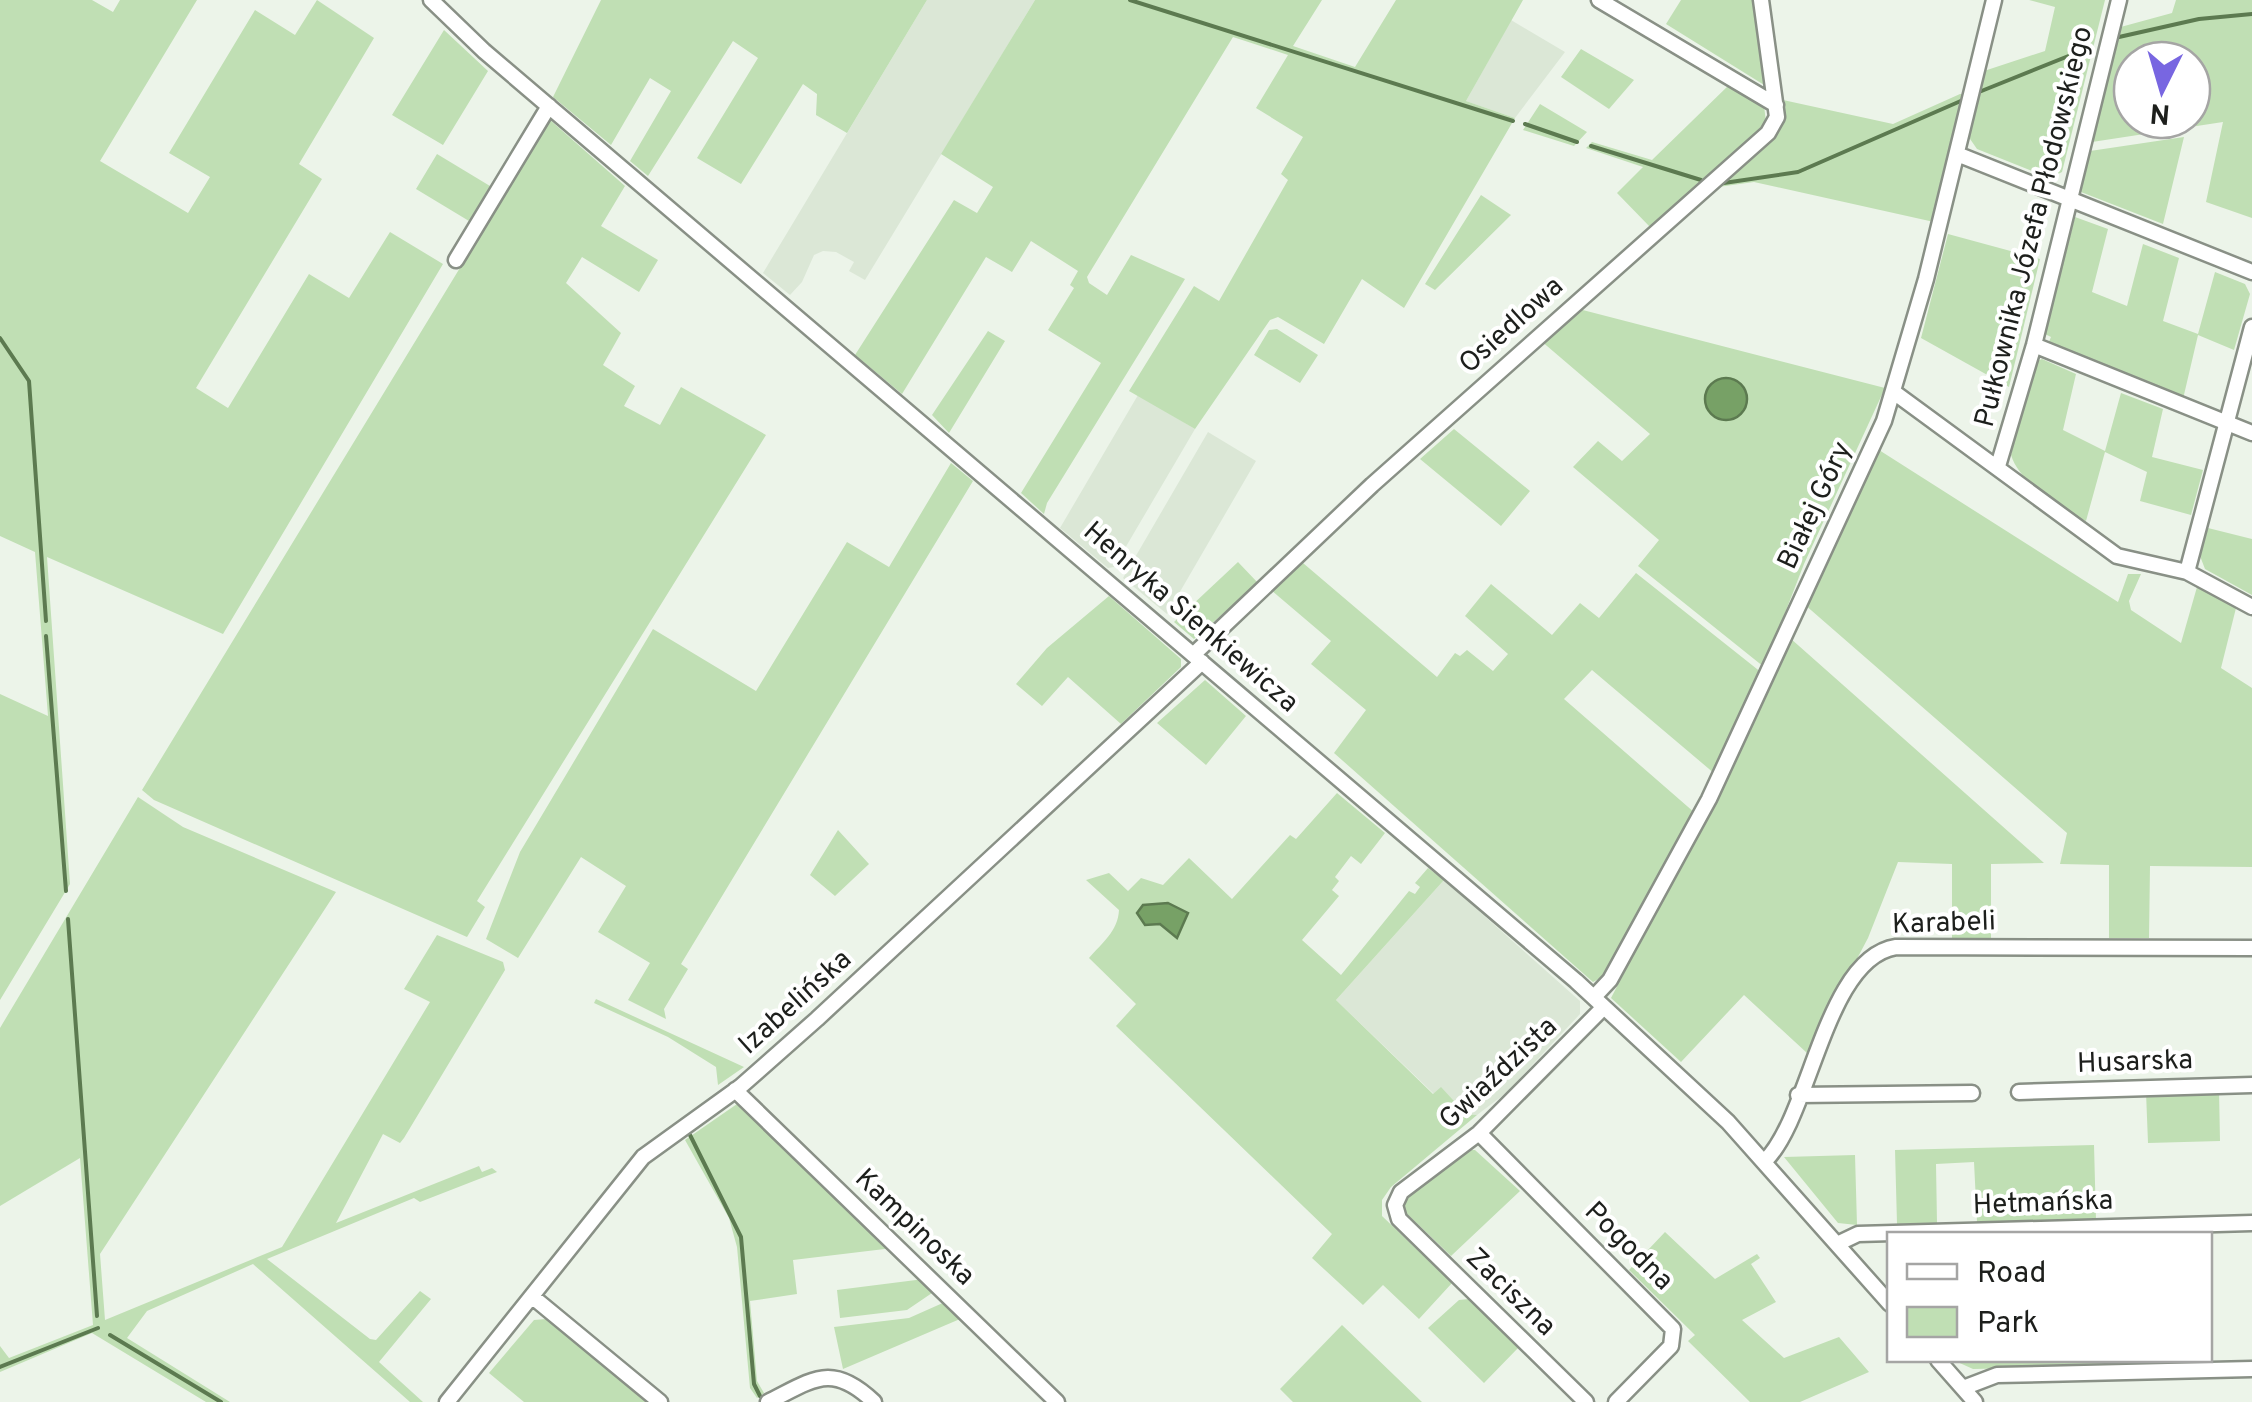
<svg xmlns="http://www.w3.org/2000/svg" width="2252" height="1402" viewBox="0 0 2252 1402" font-family="Overpass,sans-serif">
	<style>
		.built { fill: #dbe7d6 }
		.green { fill: #c0dfb4; fill-rule: evenodd }
		.water { fill: #77a166; stroke: #5c7a50; stroke-width: 2.5 }
		.lines { fill: none; stroke-linecap: round; stroke-linejoin: round }
		.stream { stroke: #5c7a50; stroke-width: 4 }
		.minor-casing { stroke: #899086; stroke-width: 19 }
		.minor { stroke: #fff; stroke-width: 14 }
		.labels { text-anchor: middle; dominant-baseline: central; stroke-width: 8; stroke-linejoin: round; paint-order: stroke }
		.street-label { font-size: 28px; fill: #1d1f1c; stroke: #fff }
	</style>
	<rect width="100%" height="100%" fill="#ecf4e9"/>
	<path class="built" d="M927,0H1035L865,280L849,271L854,262L836,252L823,251L814,255L802,282L790,295L763,273Z
		M1511,20L1565,52L1515,118L1466,101Z
		M1138,395L1195,429L1114,567L1108,568L1060,528Z
		M1208,432L1256,461L1167,614L1123,578Z
		M1444,880L1580,1001V1014L1506,1093L1477,1115L1466,1114L1441,1088L1434,1094L1336,1000Z"/>
	<path class="green" d="M0,0H92L113,12L120,0H197L100,161L188,213L210,177L169,153L255,10L295,35L317,0L374,38L299,164L322,179L196,388L228,408L309,274L349,298L390,232L443,264L223,634L47,557L70,884L0,1000V694L48,716L35,552L0,536Z
		M601,0H927L847,133L816,115L817,94L803,84L741,184L697,158L758,58L733,41L648,176L630,161L671,91L650,78L611,145L553,97Z
		M1035,0H1322L1293,46L1355,67L1396,0H1523L1466,101L1515,118L1404,308L1362,279L1324,344L1278,317L1270,320L1195,429L1129,391L1194,286L1219,301L1288,180L1281,174L1303,137L1256,108L1288,55L1233,37L1087,277L1089,283L1107,295L1131,255L1185,279L1047,503L1044,514L1021,493L1101,363L1048,330L1074,288L1070,285L1078,271L1031,241L1012,272L986,257L902,394L855,355L954,200L977,213L993,187L941,154Z
		M1681,0H1756L1769,88L1666,24Z
		M2029,0H2105L2062,172L2050,178L1977,149L1968,136L1984,71L2045,51L2055,7Z
		M2176,0H2252V218L2206,202L2223,122L2092,142L2117,28L2172,13ZM2132,60H2192V120H2132Z
		M444,30L488,71L443,145L392,115Z
		M1581,49L1634,80L1609,109L1561,77Z
		M1730,84L1764,105L1766,123L1650,227L1617,193L1643,167L1586,148L1592,142L1652,160Z
		M1960,94H1966L1934,222L1754,182L1711,188L1781,128L1783,100L1893,124Z
		M1540,104L1587,132L1574,146L1523,130Z
		M550,120L625,186L601,226L658,260L639,292L582,257L566,283L621,333L603,365L635,386L624,406L660,425L681,387L766,435L477,901L485,907L467,937L154,800L142,790Z
		M2184,137L2163,224L2081,192L2090,151Z
		M437,154L490,186L469,221L416,189Z
		M1481,195L1511,215L1435,290L1425,284Z
		M2075,217L2108,229L2092,292L2127,306L2143,244L2179,258L2163,321L2198,334L2215,272L2245,284L2250,294L2234,350L2198,335L2183,399L2048,344L2051,337L2045,334Z
		M1948,234L2040,259L2009,387L1921,338Z
		M1575,308L1885,388L1804,564L1764,667L1638,566L1659,540L1573,467L1598,441L1622,461L1650,434L1540,340Z
		M1277,329L1318,355L1300,383L1254,355L1269,330Z
		M988,331L1005,341L949,433L932,415Z
		M2042,359L2076,374L2063,430L2105,451L2121,393L2163,409L2152,457L2203,470L2191,515L2140,501L2147,472L2105,452L2086,521C2061,510 2019,482 2011,455L2033,363Z
		M1454,429L1530,491L1501,526L1420,459Z
		M1879,450L2118,602L2128,574H2141L2129,601L2131,610L2181,643L2197,587L2236,608L2221,668L2252,688V867L2150,866L2149,938H2109V865L2060,864L2067,833L1804,604Z
		M951,463L973,481L681,964L688,969L664,1009L666,1019L628,1000L650,963L598,932L626,886L581,857L518,958L486,939L520,852L653,629L756,691L847,542L889,567Z
		M2208,528L2252,539V595L2205,569L2200,556Z
		M1238,562L1258,583L1194,639L1174,622Z
		M1303,563L1437,677L1455,653L1460,656L1467,650L1493,671L1508,654L1465,616L1491,584L1552,635L1580,603L1599,618L1636,573L1762,673L1715,774L1592,670L1564,699L1695,813L1604,976L1593,982L1334,753L1366,710L1311,664L1331,641L1271,590Z
		M1109,596L1181,659V667L1121,724L1068,677L1042,706L1016,684L1047,648Z
		M1790,638L2044,863L1991,864V938H1952V864L1898,862L1868,938L1807,1053L1744,995L1681,1062L1611,998L1732,765Z
		M1205,680L1246,716L1206,765L1157,723Z
		M1337,793L1385,833L1361,864L1351,856L1335,877L1339,881L1332,890L1339,896L1302,940L1341,975L1409,891L1415,894L1420,887L1415,883L1428,868L1444,880L1336,1000L1433,1094L1441,1087L1466,1114L1477,1115L1391,1187L1382,1200V1216L1452,1283L1419,1319L1383,1285L1363,1305L1312,1258L1332,1234L1116,1026L1136,1004L1089,958C1102,943 1118,931 1119,910L1086,880L1109,873L1128,891L1141,878L1163,885L1189,858L1232,899L1290,835L1296,839Z
		M138,797L183,827L336,892L100,1254L105,1320L282,1247L430,1002L404,989L437,935L503,962L505,970L404,1138L400,1143L383,1134L336,1223L479,1166L482,1172L492,1168L497,1172L420,1202L414,1198L267,1259L370,1339L376,1340L420,1291L431,1299L379,1362L423,1402H410L253,1264L147,1311L127,1338L230,1402H206L92,1333L0,1372V1346L9,1358L93,1325L80,1158L0,1206V1028Z
		M838,830L869,864L835,896L810,875Z
		M596,999L744,1067L718,1085L716,1067L668,1037L594,1003Z
		M2219,1090L2220,1141L2148,1143L2146,1092Z
		M737,1104L747,1105L893,1248L793,1260L797,1294L750,1301L757,1381L764,1393L757,1398L750,1388L737,1247L729,1218L685,1140Z
		M2094,1145L2096,1220L1977,1222L1974,1162L1936,1164L1937,1223L1897,1224L1895,1150Z
		M1466,1150H1475L1520,1191L1451,1256L1404,1211V1200Z
		M1855,1155L1857,1225L1838,1223L1784,1157Z
		M1665,1232L1715,1279L1757,1254L1760,1258L1751,1264L1776,1302L1742,1320L1784,1358L1839,1337L1869,1372L1800,1402H1750L1688,1341L1695,1335L1629,1270Z
		M924,1279L932,1287V1293L907,1310L840,1318L837,1290Z
		M1469,1299L1518,1348L1484,1383L1428,1328L1459,1300Z
		M945,1302L960,1319L843,1369L834,1327L909,1318Z
		M546,1319L647,1402H524L489,1373L534,1320Z
		M1342,1325L1422,1402H1293L1280,1389Z
		M1953,1360H2161V1365L1973,1369Z"/>
	<path class="water" d="M1705 399a21 21 0 1 1 42 0a21 21 0 1 1-42 0Z
		M1168,903L1188,913L1177,938L1160,924L1145,925L1137,913L1143,905Z"/>
	<g class="lines">
		<path class="stream" d="M1130,0L1513,121
			M2119,37L2199,19L2252,14
			M1979,92L2091,47
			M1525,124L1577,142
			M1591,146L1701,180
			M1717,184L1798,172L1963,100
			M0,338L29,381L46,621
			M46,636L66,891
			M68,919L97,1316
			M690,1135L741,1237L754,1384L760,1396
			M110,1335L221,1402
			M0,1367L98,1328"/>
		<g class="minor-casing">
			<path id="minor" d="M431,0L484,51L1576,981L1728,1122L1890,1304
				M1599,0L1776,105
				M1957,154L2252,272
				M456,260L549,106
				M2034,345L2252,433
				M1895,393L2117,556L2187,572L2252,607
				M1998,466L2034,345L2119,0
				M2187,572L2252,327
				M1193,655L1372,485L1768,133L1777,117L1761,0
				M1594,997L1610,980L1709,799L1884,421L1926,279L1994,0
				M735,1090L1057,1402
				M2019,1092L2252,1085
				M1798,1095L1972,1093
				M1479,1133L1673,1329L1671,1346L1616,1402
				M1765,1161C1811,1116 1825,958 1896,947L2252,948
				M1837,1244L1858,1234L2252,1223
				M534,1298L660,1402
				M1938,1360L1975,1402
				M1963,1388L1997,1375L2252,1369
				M447,1402L643,1157L740,1087L817,1019L1202,662
				M768,1402C814,1379 832,1362 874,1402
				M1586,1402L1399,1219L1395,1205L1401,1192L1479,1133L1604,1007"/>
		</g>
		<use href="#minor" class="minor"/>
	</g>
	<g class="labels">
		<g class="street-label">
			<text transform="translate(2035 227) rotate(-76)">Pułkownika Józefa Płodowskiego</text>
			<text transform="translate(1512 326) rotate(-42)">Osiedlowa</text>
			<text transform="translate(1816 506) rotate(-65)">Białej Góry</text>
			<text transform="translate(1190 618) rotate(41)">Henryka Sienkiewicza</text>
			<text transform="translate(1944 924) rotate(-2)">Karabeli</text>
			<text transform="translate(796 1003) rotate(-42)">Izabelińska</text>
			<text transform="translate(2135 1063) rotate(-2)">Husarska</text>
			<text transform="translate(1499 1074) rotate(-43)">Gwiaździsta</text>
			<text transform="translate(2043 1204) rotate(-2)">Hetmańska</text>
			<text transform="translate(914 1228) rotate(44)">Kampinoska</text>
			<text transform="translate(1628 1247) rotate(45)">Pogodna</text>
			<text transform="translate(1510 1293) rotate(44)">Zaciszna</text>
		</g>
	</g>
	<rect x="1887" y="1232" width="325" height="130" fill="#ffffff" stroke="#a5a5a4" stroke-width="2.5"/>
	<rect x="1907" y="1264" width="50" height="15" fill="#ffffff" stroke="#a5a5a4" stroke-width="2.5"/>
	<text x="1977" y="1282" font-size="30" fill="#1d1f1c">Road</text>
	<rect x="1907" y="1307" width="50" height="30" fill="#c0dfb4" stroke="#a5a5a4" stroke-width="2.5"/>
	<text x="1977" y="1332" font-size="30" fill="#1d1f1c">Park</text>
	<g transform="translate(2162 90) rotate(185)"><circle r="48" fill="#ffffff" stroke="#a5a5a4" stroke-width="2.5"/>
	<path d="M0-8L18 38L0 25L-18 38Z" fill="#7866e1"/>
	<text y="-15" font-size="28" font-weight="bold" text-anchor="middle" fill="#1d1f1c">N</text>
	</g>
</svg>
